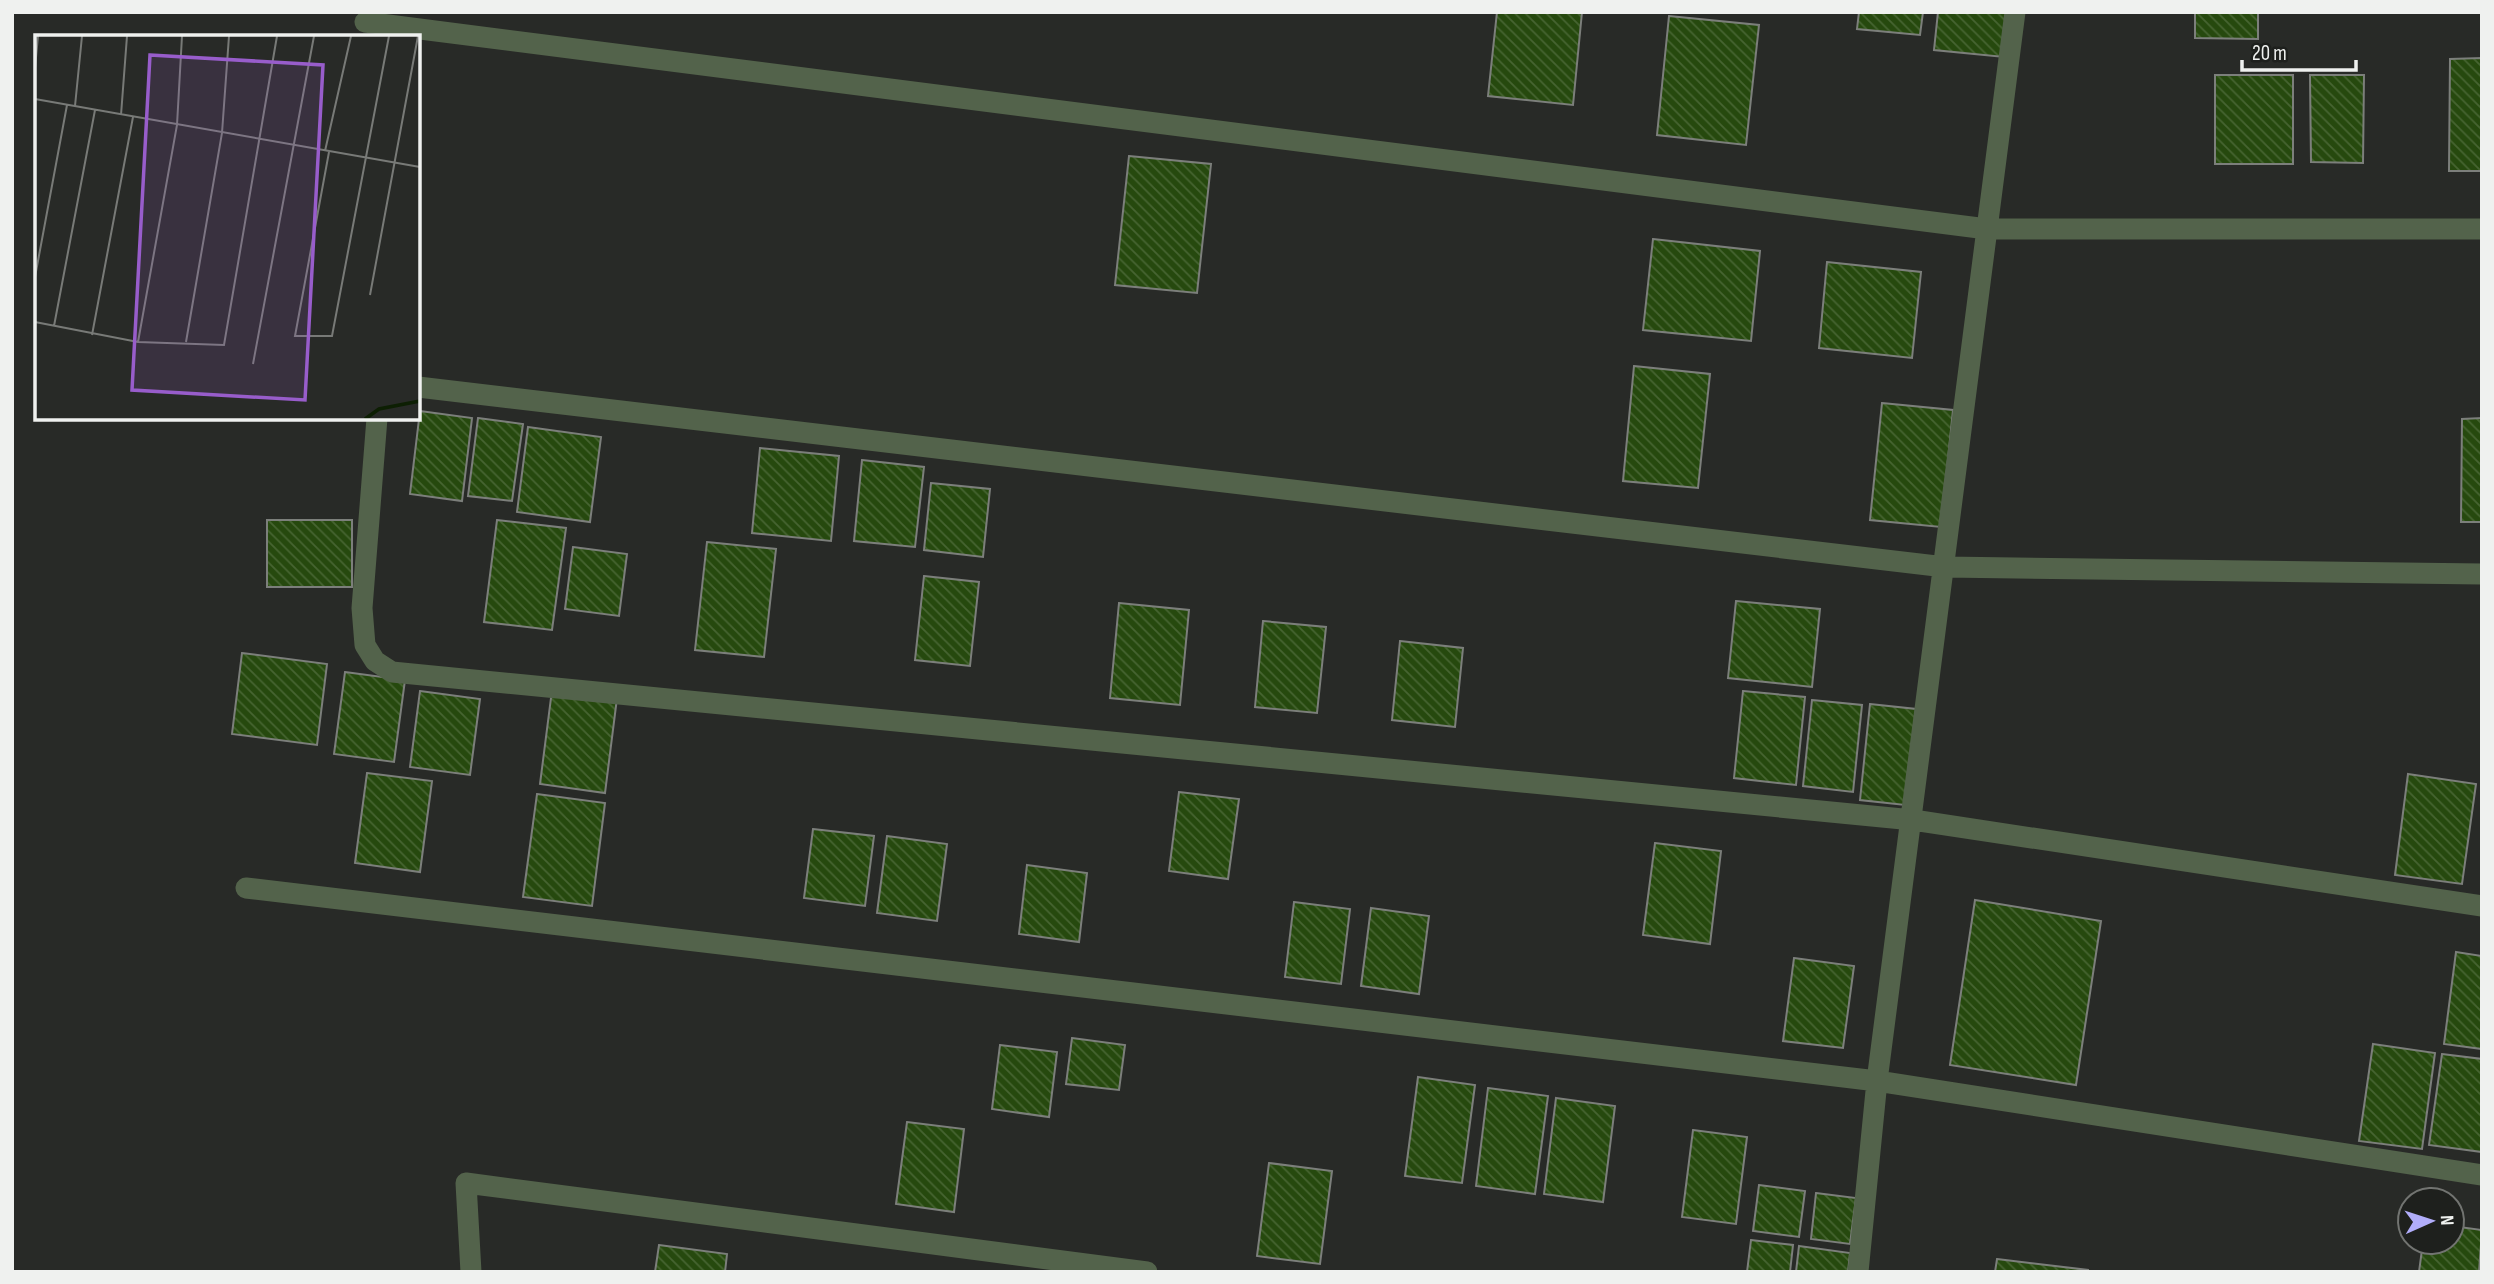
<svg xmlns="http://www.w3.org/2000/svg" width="2494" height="1284" viewBox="0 0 2494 1284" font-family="'Sofia Sans Condensed',sans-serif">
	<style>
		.building { fill: url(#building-back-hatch); stroke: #7c7f7b; stroke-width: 2 }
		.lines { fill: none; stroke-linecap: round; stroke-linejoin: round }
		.street { stroke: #53634b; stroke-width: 21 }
		.inset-river { fill: none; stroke: #0d1f03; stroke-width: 3.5 }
		.inset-road { fill: none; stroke: #787a77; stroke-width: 2 }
		.view { fill: #985dcb; fill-opacity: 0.15; stroke: #985dcb; stroke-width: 3.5 }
		.inset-edge { fill: none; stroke: #eff1ef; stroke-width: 3.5 }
	</style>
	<defs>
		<pattern id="building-back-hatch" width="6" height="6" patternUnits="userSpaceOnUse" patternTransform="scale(1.75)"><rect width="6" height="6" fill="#26490e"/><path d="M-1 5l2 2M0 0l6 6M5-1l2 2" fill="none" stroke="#466431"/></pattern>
	</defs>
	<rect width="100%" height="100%" fill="#282a27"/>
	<path class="building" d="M1497,12H1582L1573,105L1488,96Z
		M1859,12H1923L1920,35L1857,29Z
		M1938,12H2008L2004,57L1934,50Z
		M2195,12H2258V39L2195,38Z
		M1669,16L1759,25L1746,145L1657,135Z
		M2482,58V171H2449L2450,59Z
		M2215,75H2293V164H2215Z
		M2310,75H2364L2363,163L2311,162Z
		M1129,156L1211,164L1197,293L1115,285Z
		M1653,239L1760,251L1751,341L1643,330Z
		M1827,262L1921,272L1912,358L1819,348Z
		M1634,366L1710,374L1698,488L1623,481Z
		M1882,403L1953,410L1941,527L1870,520Z
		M420,411L472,418L462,501L410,494Z
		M478,418L523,424L512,501L468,496Z
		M2482,418V522H2461L2462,419Z
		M528,427L601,437L590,522L517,512Z
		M760,448L839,456L831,541L752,533Z
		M862,460L924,467L915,547L854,541Z
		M931,483L990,489L983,557L924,550Z
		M267,520H352V587H267Z
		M497,520L566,528L552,630L484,622Z
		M707,542L776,549L764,657L695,650Z
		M573,547L627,554L619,616L565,609Z
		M924,576L979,582L970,666L915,660Z
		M1736,601L1820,609L1812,687L1728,678Z
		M1119,603L1189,610L1180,705L1110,698Z
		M1263,621L1326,627L1317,713L1255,707Z
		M1400,641L1463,648L1455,727L1392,720Z
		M242,653L327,664L317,745L232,734Z
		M345,672L405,680L394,762L334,754Z
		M552,690L617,698L605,793L540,784Z
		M420,691L480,699L470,775L410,767Z
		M1743,691L1805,697L1796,785L1734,778Z
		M1812,700L1862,705L1853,792L1803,786Z
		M1870,704L1916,709L1905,805L1860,800Z
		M367,773L432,781L420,872L355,863Z
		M2408,774L2476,784L2462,884L2395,875Z
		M1179,792L1239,799L1228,879L1169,871Z
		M537,794L605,803L592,906L523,897Z
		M813,829L874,836L865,906L804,898Z
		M887,836L947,844L937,921L877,913Z
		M1655,843L1721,851L1710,944L1643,935Z
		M1027,865L1087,873L1079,942L1019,934Z
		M1975,900L2101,921L2076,1085L1950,1065Z
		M1294,902L1350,909L1341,984L1285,977Z
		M1371,908L1429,916L1419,994L1361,986Z
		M2456,952L2482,956V1049L2444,1044Z
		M1794,958L1854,966L1843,1048L1783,1041Z
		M1072,1038L1125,1045L1119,1090L1066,1084Z
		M2373,1044L2435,1053L2422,1149L2359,1141Z
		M1000,1045L1057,1052L1049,1117L992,1109Z
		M2442,1054L2482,1059V1152L2429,1145Z
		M1418,1077L1475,1085L1462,1183L1405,1176Z
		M1488,1088L1548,1096L1535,1194L1476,1186Z
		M1556,1098L1615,1106L1603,1202L1544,1194Z
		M907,1122L964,1129L954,1212L896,1204Z
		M1693,1130L1747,1137L1736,1224L1682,1217Z
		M1269,1163L1332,1171L1320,1264L1257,1256Z
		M1759,1185L1805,1191L1799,1237L1753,1231Z
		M1816,1193L1856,1198L1850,1244L1811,1239Z
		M2452,1226L2482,1230L2479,1272H2419L2423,1242H2452Z
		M1751,1240L1793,1245L1790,1272H1747Z
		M659,1245L727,1254L725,1272H655Z
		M1799,1246L1850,1253L1848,1272H1796Z
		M1997,1259L2088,1270V1272H1995Z"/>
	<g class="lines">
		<path class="street" d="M365,22L1987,229H2482
			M418,387L1945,567L2482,574
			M377,418L362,608L365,645L375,661L392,672L1913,820L2482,906
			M246,888L1877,1081L2482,1175
			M471,1272L466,1183L1147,1272
			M1858,1272L1877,1081L2015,12"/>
	</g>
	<g transform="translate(35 35)">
		<rect width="385" height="385" fill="#282a27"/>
		<path class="inset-river" d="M330,384L344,374L385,366"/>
		<path class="inset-road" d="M0,33L3,1M0,64L385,132M40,71L47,1M86,80L92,1M290,116L316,1M294,117L260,301H297L354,1M0,242L32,70M335,260L383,1M0,287L103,307L189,310L242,1M19,291L60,75M57,300L98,82M103,307L142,90L147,1M151,307L187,98L194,1M218,329L279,1"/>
		<path class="view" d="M115,20L288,30L270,365L97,355Z"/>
		<rect width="385" height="385" class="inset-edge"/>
	</g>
	<rect width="2494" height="1284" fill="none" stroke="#eff1ef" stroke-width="28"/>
	<g transform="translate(2431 1221) rotate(87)"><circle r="33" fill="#1e201d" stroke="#727471" stroke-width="2"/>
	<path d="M0-5L12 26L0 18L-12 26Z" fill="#b1adfa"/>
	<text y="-10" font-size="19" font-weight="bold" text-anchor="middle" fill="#eff1ef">N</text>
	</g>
	<path d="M2242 60v10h114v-10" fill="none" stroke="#eff1ef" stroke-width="3.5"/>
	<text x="2252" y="60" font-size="21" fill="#eff1ef" stroke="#1e201d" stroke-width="5" paint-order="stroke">20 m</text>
</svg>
